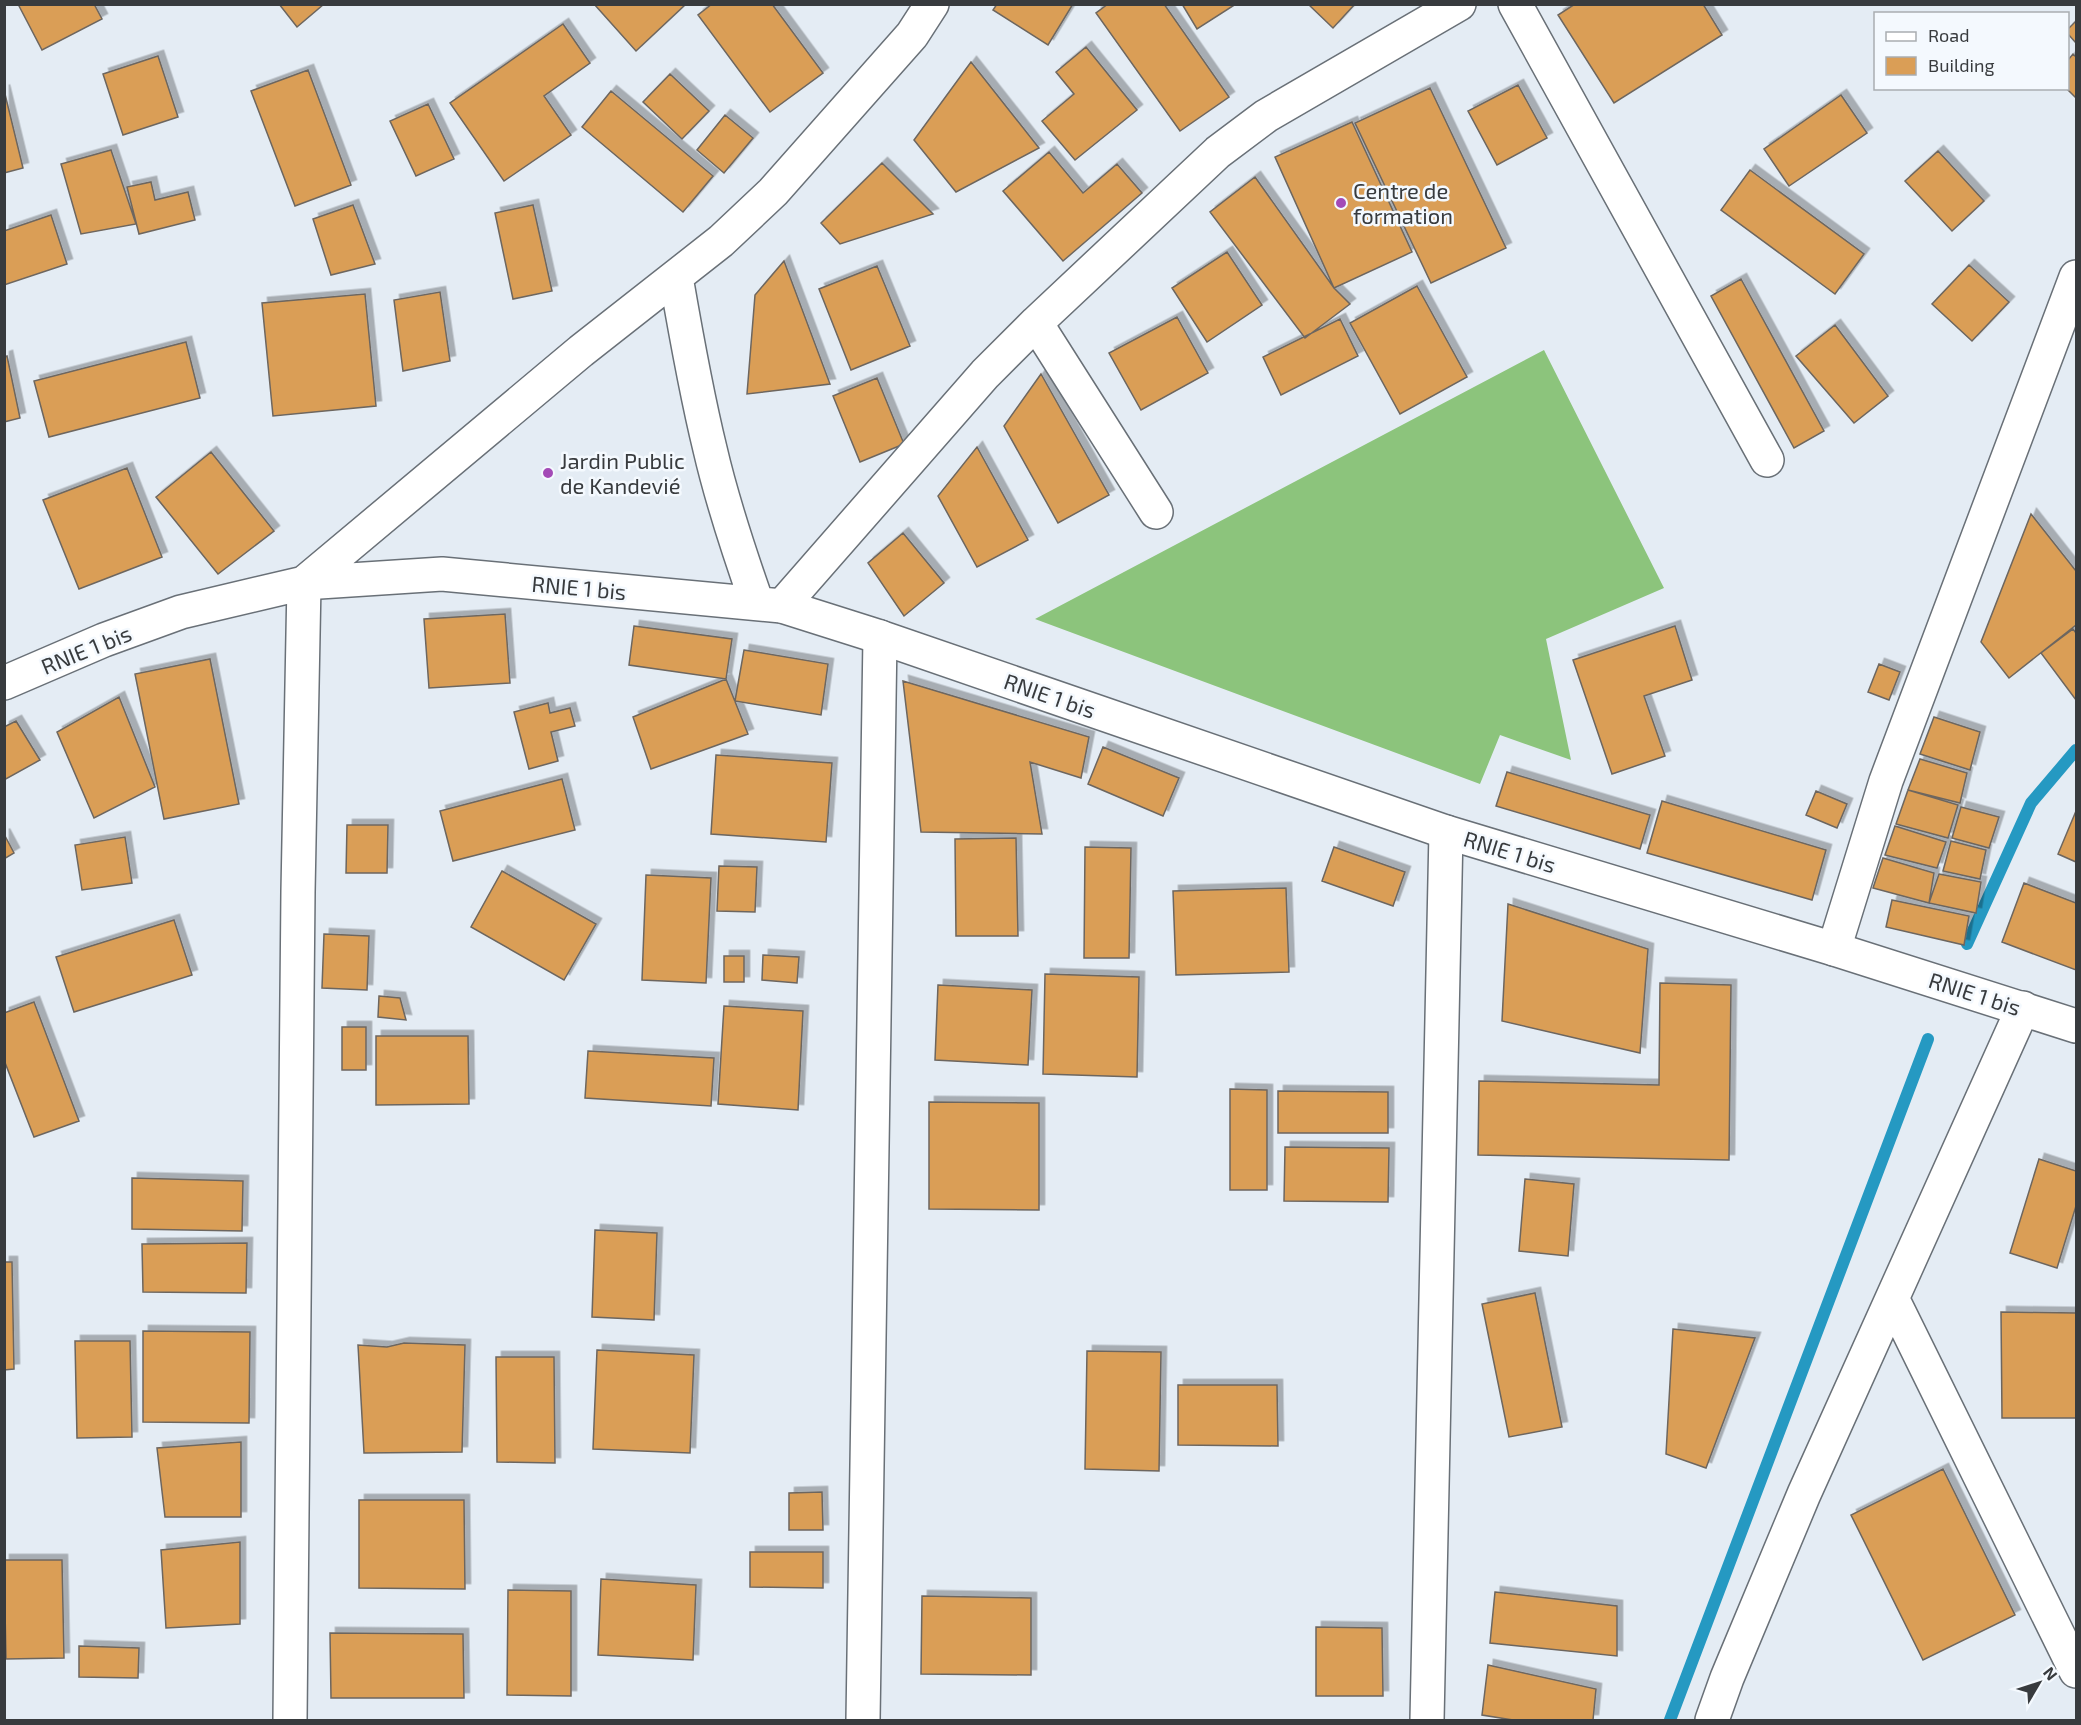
<svg xmlns="http://www.w3.org/2000/svg" width="2081" height="1725" viewBox="0 0 2081 1725" font-family="'Exo 2',sans-serif">
	<style>
		.forest { fill: #8cc47c }
		.lines { fill: none; stroke-linecap: round; stroke-linejoin: round }
		.stream { stroke: #2599c2; stroke-width: 12 }
		.building { fill: #da9e56; stroke: #6d665f; stroke-width: 1.5; filter: url(#shadow) }
		.minor-casing { stroke: #697077; stroke-width: 36 }
		.major-casing { stroke: #697077; stroke-width: 36 }
		.minor { stroke: #fff; stroke-width: 33 }
		.major { stroke: #fff; stroke-width: 33 }
		.poi-dot { fill: #a34ab6; stroke: #f4f9fe; stroke-width: 2 }
		.labels { text-anchor: middle; dominant-baseline: central; stroke-width: 5; stroke-linejoin: round; paint-order: stroke }
		.poi-label { font-size: 22px; fill: #383b3e; stroke: #f4f9fe; text-anchor: start }
		.street-label { font-size: 22px; fill: #383b3e; stroke: #f4f9fe }
	</style>
	<defs>
		<filter id="shadow"><feDropShadow dx="5.5" dy="-5.5" stdDeviation="0" flood-color="#0004"/></filter>
	</defs>
	<rect width="100%" height="100%" fill="#e4ecf4"/>
	<path class="forest" d="M1544,350L1664,588L1546,639L1571,760L1500,735L1480,784L1035,619Z"/>
	<g class="lines">
		<path class="stream" d="M1967,944L2031,803L2076,750
			M1670,1720L1928,1039"/>
	</g>
	<path class="building" d="M18,4H94L102,19L42,50Z
		M279,4H324L297,27Z
		M594,4H686L636,51Z
		M712,4H772L823,73L770,112L698,15Z
		M997,4H1073L1048,45L993,10Z
		M1108,4H1164L1229,97L1180,131L1096,13Z
		M1182,4H1236L1197,29Z
		M1308,4H1355L1333,28Z
		M1575,4H1703L1722,35L1614,103L1558,15Z
		M2076,21V43L2068,34V29Z
		M563,24L590,63L544,96L571,135L504,181L450,103Z
		M1086,47L1137,110L1075,160L1042,121L1074,94L1056,72Z
		M2073,54L2076,57V98L2066,88H2068V60Z
		M158,56L178,117L123,135L103,74Z
		M971,62L1039,148L956,192L914,140Z
		M308,70L351,185L295,206L251,91Z
		M670,74L709,111L682,139L643,102Z
		M1518,85L1547,138L1497,165L1468,111Z
		M1430,88L1506,248L1431,283L1355,123Z
		M4,90L23,168L4,173Z
		M611,91L713,176L683,212L582,127Z
		M1841,95L1867,133L1789,186L1764,149Z
		M428,104L454,159L416,176L390,121Z
		M725,115L753,138L724,173L697,150Z
		M1352,122L1412,252L1334,288L1275,157Z
		M111,150L136,224L81,234L61,164Z
		M1938,151L1984,201L1952,231L1905,181Z
		M1049,152L1083,193L1117,164L1142,193L1063,261L1003,191Z
		M882,163L933,214L840,244L821,223Z
		M1750,170L1864,254L1835,294L1721,210Z
		M1255,177L1334,288L1350,304L1305,338L1210,212Z
		M151,182L155,200L188,192L195,220L139,234L127,187Z
		M353,205L375,264L331,275L313,219Z
		M533,205L552,291L513,299L495,213Z
		M51,215L67,264L4,285V231Z
		M1227,252L1262,305L1207,342L1172,288Z
		M784,261L830,384L747,394L755,295Z
		M1969,265L2009,302L1972,341L1932,304Z
		M877,266L910,346L851,370L819,289Z
		M1741,279L1824,431L1794,448L1711,296Z
		M1417,286L1467,377L1400,414L1350,323Z
		M440,292L450,361L403,371L394,300Z
		M365,294L376,406L273,416L262,303Z
		M1177,317L1208,373L1141,410L1109,353Z
		M1340,319L1358,356L1281,395L1263,357Z
		M1835,325L1888,396L1854,423L1796,356Z
		M186,342L200,398L49,437L34,381Z
		M7,356L20,418L4,422V357Z
		M1041,374L1109,495L1058,523L1004,426Z
		M877,378L904,444L860,462L833,396Z
		M977,447L1028,540L977,567L938,496Z
		M211,452L274,531L218,574L156,497Z
		M127,468L162,557L79,589L43,500Z
		M2031,514L2076,571V625L2009,678L1981,642Z
		M903,533L944,583L904,616L868,563Z
		M505,614L510,683L429,688L424,619Z
		M634,626L732,639L726,679L629,665Z
		M1675,626L1692,680L1644,696L1665,756L1612,774L1573,660Z
		M2073,629L2076,633V700L2041,653Z
		M744,650L828,664L821,715L735,701Z
		M210,659L239,804L164,819L135,674Z
		M1879,664L1900,672L1889,700L1868,692Z
		M726,679L748,734L651,769L633,717Z
		M903,681L1089,737L1081,778L1030,762L1042,834L921,832Z
		M119,697L155,787L94,818L57,732Z
		M548,703L550,713L570,708L575,726L551,732L558,761L529,769L514,712Z
		M1934,717L1980,732L1970,770L1920,754Z
		M16,721L40,760L4,780V727Z
		M1103,747L1179,778L1163,816L1088,784Z
		M716,755L832,763L826,842L711,834Z
		M1920,759L1967,773L1960,803L1908,790Z
		M1507,772L1650,815L1640,849L1496,806Z
		M562,779L575,830L453,861L440,811Z
		M1908,790L1958,805L1948,838L1896,824Z
		M1816,791L1847,804L1837,828L1806,815Z
		M1662,801L1826,850L1812,900L1647,853Z
		M1961,807L1999,817L1989,848L1952,838Z
		M2076,811V862L2058,854Z
		M347,825H388L387,873H346Z
		M1895,826L1946,842L1937,868L1885,855Z
		M4,834L14,853L4,859Z
		M125,837L132,883L82,890L75,845Z
		M1016,838L1018,936H956L955,839Z
		M1951,841L1986,850L1980,879L1943,871Z
		M1085,847L1131,848L1129,958H1084Z
		M1334,847L1405,872L1393,906L1322,881Z
		M1883,858L1934,873L1929,903L1873,888Z
		M719,866L757,867L755,912L717,911Z
		M502,871L596,924L564,980L471,927Z
		M1939,874L1981,882L1976,913L1929,903Z
		M646,875L711,878L706,983L642,980Z
		M2024,883L2076,903V970L2002,942Z
		M1286,888L1289,972L1176,975L1173,891Z
		M1892,900L1969,916L1964,945L1886,927Z
		M1508,904L1648,949L1640,1053L1502,1021Z
		M174,920L192,975L74,1012L56,957Z
		M324,934L369,936L367,990L322,988Z
		M763,955L799,957L797,983L762,980Z
		M724,956H744V982H724Z
		M1045,974L1139,977L1137,1077L1043,1074Z
		M1660,983L1731,985L1729,1160L1478,1155L1479,1081L1659,1085Z
		M938,985L1032,990L1028,1065L935,1060Z
		M379,996L400,998L406,1020L378,1017Z
		M34,1002L79,1121L34,1137L4,1060V1013Z
		M724,1006L803,1011L798,1110L718,1104Z
		M342,1027H366V1070H342Z
		M376,1036H468L469,1104L376,1105Z
		M588,1051L714,1058L711,1106L585,1098Z
		M1230,1089L1267,1090V1190H1230Z
		M1278,1091L1388,1092V1133H1278Z
		M929,1102L1039,1103V1210L929,1209Z
		M1285,1147L1389,1148L1388,1202L1284,1201Z
		M2039,1159L2076,1171V1206L2057,1268L2010,1253Z
		M132,1178L243,1181L242,1231L132,1229Z
		M1525,1179L1574,1184L1568,1256L1519,1251Z
		M595,1230L657,1233L654,1320L592,1317Z
		M247,1243L246,1293L143,1292L142,1244Z
		M4,1262H12L14,1369L4,1370Z
		M1535,1293L1562,1427L1509,1437L1482,1304Z
		M2001,1312L2076,1313V1418H2002Z
		M1673,1329L1755,1338L1706,1468L1666,1454Z
		M143,1331L250,1332L249,1423L143,1422Z
		M75,1341H130L132,1437L77,1438Z
		M404,1343L465,1345L462,1452L364,1453L358,1345L387,1347Z
		M597,1350L694,1355L690,1453L593,1449Z
		M1087,1351L1161,1352L1159,1471L1085,1469Z
		M496,1357H554L555,1463L497,1462Z
		M1178,1385H1277L1278,1446L1178,1445Z
		M241,1442V1517H165L157,1448Z
		M1943,1469L2015,1615L1923,1660L1851,1515Z
		M822,1492L823,1530H789V1493Z
		M359,1500H464L465,1589L359,1588Z
		M240,1542V1624L166,1628L161,1550Z
		M750,1552H823V1588L750,1587Z
		M4,1560H62L64,1658L6,1659Z
		M601,1579L696,1585L693,1660L598,1655Z
		M508,1590L571,1591V1696L507,1695Z
		M1495,1592L1617,1606V1656L1490,1643Z
		M922,1596L1031,1598V1675L921,1674Z
		M1316,1627L1382,1628L1383,1696H1316Z
		M330,1633L463,1634L464,1698H331Z
		M79,1646L139,1648L138,1678L79,1677Z
		M1488,1665L1596,1689L1593,1720H1513L1482,1715Z"/>
	<g class="lines">
		<g class="minor-casing">
			<path id="minor" d="M1515,4L1767,460
				M1036,323L1156,512
				M782,606L985,374L1036,323L1218,152L1266,116L1459,4
				M1834,949L1886,781L2076,277
				M1893,1300L2076,1671
				M290,1720L298,892L304,583
				M863,1720L880,637
				M1427,1720L1446,832
				M1712,1720L1727,1678L1804,1494L2023,1008"/>
		</g>
		<g class="major-casing">
			<path id="major" d="M676,277C686,335 696,392 710,449C722,501 739,552 757,603
				M304,583L581,351L721,241L773,192L912,35L932,4
				M4,683L104,640L181,612L304,583L442,574L782,606L880,637L1446,832L1834,949L2076,1026"/>
		</g>
		<use href="#minor" class="minor"/>
		<use href="#major" class="major"/>
	</g>
	<g class="poi-dot">
		<circle cx="1341" cy="203" r="6"/>
		<circle cx="548" cy="473" r="6"/>
	</g>
	<g class="labels">
		<g class="poi-label">
			<text x="1353" y="190">Centre de<tspan x="1353" dy="25">formation</tspan></text>
			<text x="560" y="460">Jardin Public<tspan x="560" dy="25">de Kandevié</tspan></text>
		</g>
		<g class="street-label">
			<text transform="translate(579 587) rotate(5)">RNIE 1 bis</text>
			<text transform="translate(86 649) rotate(-22)">RNIE 1 bis</text>
			<text transform="translate(1050 695) rotate(19)">RNIE 1 bis</text>
			<text transform="translate(1510 851) rotate(17)">RNIE 1 bis</text>
			<text transform="translate(1975 993) rotate(18)">RNIE 1 bis</text>
		</g>
	</g>
	<rect width="2081" height="1725" fill="none" stroke="#383b3e" stroke-width="12"/>
	<rect x="1874" y="12" width="195" height="78" fill="#f4f9fe" stroke="#a9adb1" stroke-width="1.5"/>
	<rect x="1886" y="32" width="30" height="9" fill="#ffffff" stroke="#a9adb1" stroke-width="1.5"/>
	<text x="1928" y="42" font-size="18" fill="#383b3e">Road</text>
	<rect x="1886" y="57" width="30" height="18" fill="#da9e56" stroke="#a9adb1" stroke-width="1.5"/>
	<text x="1928" y="72" font-size="18" fill="#383b3e">Building</text>
	<g transform="translate(2039 1683) rotate(51)" stroke="#f4f9fe" stroke-width="4.5" paint-order="stroke">
	<path d="M0-4.5L10 22L0 15L-10 22Z" fill="#383b3e"/>
	<text y="-9" font-size="16" font-weight="bold" text-anchor="middle" fill="#383b3e">N</text>
	</g>
</svg>
